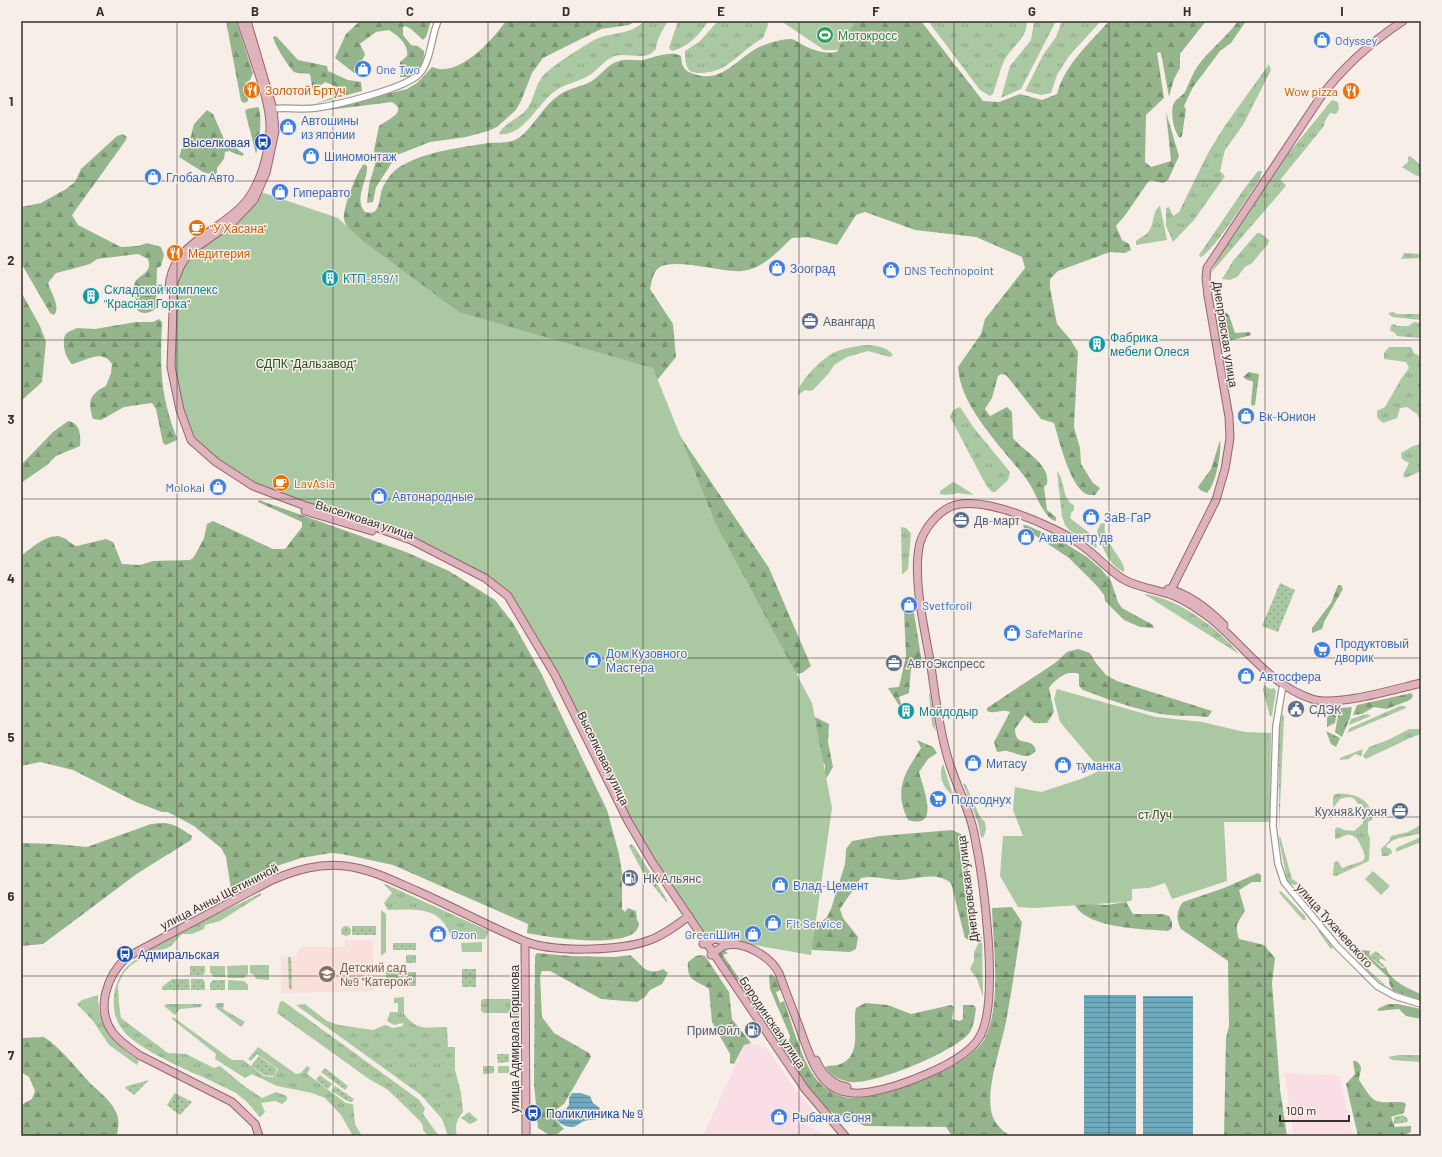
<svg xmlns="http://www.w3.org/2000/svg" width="1442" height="1157" viewBox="0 0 1442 1157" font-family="Barlow,sans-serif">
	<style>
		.commercial { fill: #f9dee5 }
		.education { fill: #fae0da }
		.grass { fill: url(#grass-tufts) }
		.forest { fill: url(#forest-firs) }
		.park { fill: url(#park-dots) }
		.garden { fill: #aac8a2 }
		.water { fill: url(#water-rules) }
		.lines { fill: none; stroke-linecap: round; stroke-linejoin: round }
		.minor-casing { stroke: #a39a95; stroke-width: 8 }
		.major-casing { stroke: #96646d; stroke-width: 9 }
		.minor { stroke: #fff; stroke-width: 5.5 }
		.major { stroke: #dfb3bc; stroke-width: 7 }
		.grid { fill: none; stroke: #34302e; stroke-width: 1; stroke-opacity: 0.55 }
		.labels { text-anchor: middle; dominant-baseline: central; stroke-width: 3; stroke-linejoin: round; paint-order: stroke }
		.leisure-label { font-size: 12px; fill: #27864d; stroke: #f8eee8; text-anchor: start }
		.shop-label { font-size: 12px; fill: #366cbe; stroke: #f8eee8; text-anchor: start }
		.food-label { font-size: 12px; fill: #c56008; stroke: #f8eee8; text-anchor: start }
		.transit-label { font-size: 12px; fill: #164399; stroke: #f8eee8; text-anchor: start }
		.culture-label { font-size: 12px; fill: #0d838f; stroke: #f8eee8; text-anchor: start }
		.service-label { font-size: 12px; fill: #4e5e75; stroke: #f8eee8; text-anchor: start }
		.street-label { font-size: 12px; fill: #34302e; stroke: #f8eee8 }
		.park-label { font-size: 12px; fill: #265119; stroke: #f8eee8 }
		.education-label { font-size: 12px; fill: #785e54; stroke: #f8eee8; text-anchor: start }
		.neatline { fill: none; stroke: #34302e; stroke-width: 1.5 }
		.grid-label { font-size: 13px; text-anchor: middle; font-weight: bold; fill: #34302e }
	</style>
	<defs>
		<pattern id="grass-tufts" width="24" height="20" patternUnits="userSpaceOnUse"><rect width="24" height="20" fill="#aac8a2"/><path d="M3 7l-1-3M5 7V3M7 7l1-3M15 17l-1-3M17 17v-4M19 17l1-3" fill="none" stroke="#8ba384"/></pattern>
		<pattern id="forest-firs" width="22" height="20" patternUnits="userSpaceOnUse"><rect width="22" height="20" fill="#95b68c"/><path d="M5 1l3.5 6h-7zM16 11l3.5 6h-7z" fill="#7a9473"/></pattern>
		<pattern id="park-dots" width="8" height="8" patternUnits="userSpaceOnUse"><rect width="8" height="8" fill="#aac8a2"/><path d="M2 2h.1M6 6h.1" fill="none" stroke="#8ba384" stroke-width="1.8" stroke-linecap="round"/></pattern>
		<pattern id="water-rules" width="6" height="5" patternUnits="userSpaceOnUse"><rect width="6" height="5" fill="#6fabbf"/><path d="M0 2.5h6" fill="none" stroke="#5c8c9c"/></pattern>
	</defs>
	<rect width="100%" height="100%" fill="#f8eee8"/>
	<path class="commercial" d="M751,1043L755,1046L757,1043L763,1048L765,1046L796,1090L814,1112L802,1123L827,1136H703L742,1051L741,1049L744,1045Z
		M1285,1073L1339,1076L1353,1136H1293Z"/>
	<path class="education" d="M345,940H373L374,991L281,993V957L295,956L302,947H345Z"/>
	<path class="grass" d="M644,21H668C664,28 659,35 657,43C656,46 657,49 654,51C645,61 627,52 615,56C605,59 600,68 591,74C581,81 568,83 558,89C538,101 525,137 499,134C502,125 519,118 526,110C534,101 534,87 542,77C551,66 581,48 594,40C612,31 630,36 644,21Z
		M678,21H709C699,34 689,47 672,51L669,48Z
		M718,21H767L768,25L763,38C748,46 737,59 722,68C715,72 695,76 689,70C685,65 685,57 685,51L700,41Z
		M928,21H1027C1027,40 1011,46 1004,61C999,72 997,83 993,94L990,96L980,90Z
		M1034,21H1056L1021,89L1001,98L1010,66L1031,40Z
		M1062,21H1101L1069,56L1057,75L1051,93L1041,95L1025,91L1043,55L1056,37Z
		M1269,64L1271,70L1243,125L1225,150L1220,171L1225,176L1194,220L1173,242L1166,226V208L1169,207L1173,216L1179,212L1208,153L1224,127Z
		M1332,100L1338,102L1339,109L1336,114L1330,113L1325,121L1324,126L1280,180L1286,185L1285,187L1211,273L1229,238L1287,155Z
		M1410,156L1421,165V177L1415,175L1402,167L1408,162V157Z
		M1258,171H1262L1260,179C1251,192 1211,256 1200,257L1199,255L1244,189Z
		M1160,206L1167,240L1136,245V241C1141,237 1149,234 1151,227C1154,221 1153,210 1160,206Z
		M1257,233H1260L1269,240L1268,244L1252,263L1245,267L1237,277L1230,280L1222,279L1233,261Z
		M1404,253L1421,254V258L1401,259Z
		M1393,312L1397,314H1421V320L1392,317L1388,313Z
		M1414,322L1421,323V338L1397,336L1394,332L1390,331L1391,325L1394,324L1397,326H1409Z
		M863,345C873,345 887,346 893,355L890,357L868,351L847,357L834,365L829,373L813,390L810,391L805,390L798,395C795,384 825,356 835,352C844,348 854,347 863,345Z
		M1389,347H1411L1414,353L1421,357V422L1417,414L1407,407L1400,408L1397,418L1383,423L1377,417V411L1385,407L1401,379L1409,368L1406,362L1384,359V353Z
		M960,407L974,428L1010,472L1008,480L995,492H992L986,485L950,417L953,410Z
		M1421,444V471L1405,478L1403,475L1409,463L1402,459L1401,453L1413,446Z
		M1057,471C1065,480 1062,500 1074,505V510L1071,513L1070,518L1092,535L1097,546L1096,548L1069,530L1065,525L1062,516Z
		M953,482H954L974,495L958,493L946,495L940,494V491Z
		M1101,523L1105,524C1101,543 1127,560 1124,572C1108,565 1102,546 1097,531Z
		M901,527L906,528L911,533L908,569L903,574H902Z
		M1144,594C1176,597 1220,629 1239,654Z
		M1264,685L1270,689L1274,688L1276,691L1272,715L1270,717L1263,690Z
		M929,694H930L936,731L932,725Z
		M1400,706H1405L1406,708L1347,733L1350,728Z
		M1282,714L1284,716L1279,832V731Z
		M1367,714L1371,716L1349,725L1351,719Z
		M1409,729H1421V734L1410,738L1366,759L1363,756L1369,747L1388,740Z
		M1363,749L1361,756L1355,754L1349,759L1340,760V758Z
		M943,764L953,795C943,789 938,775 943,764Z
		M963,783L966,785L980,817L985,822L986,830L983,838L981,837L978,823Z
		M1335,794C1352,792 1374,799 1372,820L1368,822V833L1370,839L1369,861L1336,876L1333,875L1334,862L1338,861L1342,868L1363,861L1365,856C1362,849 1358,833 1347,835C1343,836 1339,839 1335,839V829L1338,827L1344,830L1354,831L1363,823L1362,814L1365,813L1362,804H1358C1354,796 1349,796 1340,799L1333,808V798Z
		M1421,825V833C1411,837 1392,836 1386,847L1391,849L1392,853L1387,856H1382L1381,849L1389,841L1391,836L1408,832Z
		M1280,836L1292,879L1298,883L1296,885L1290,884L1287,881L1279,839Z
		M1421,837V842L1396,852V848Z
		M631,844L634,846L667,900V903L643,873L629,846Z
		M383,883L489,931L485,939L452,940C442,906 419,909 388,910L384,903L392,893Z
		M1281,891L1305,916L1306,920H1303L1281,895L1279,892Z
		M261,893V895L220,921L205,925L204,929L192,934H182L171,946L165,949L152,951L130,966L123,974L118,985L119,1004L121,1018L168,1053L186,1054L214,1068L220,1066L244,1086L262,1098L276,1092L287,1096V1100L282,1104L275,1101L261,1103L265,1112L260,1117L246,1101L236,1093C202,1075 164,1063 133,1040C123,1033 115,1021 114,1008C113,995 115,984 122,973C141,946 228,910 261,893Z
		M381,910L386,914V952L381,956Z
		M1318,931H1320L1333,948L1331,949Z
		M982,936L983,997L977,979L970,969L974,961V952Z
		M1358,962L1361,963L1384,984L1387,989Z
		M98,995C98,1028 113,1043 139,1061L137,1065L109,1045L93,1021L77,1004L82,1000Z
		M404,997V1014C418,1032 426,1027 447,1027L448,1047H455V1070L461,1093L463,1112C456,1121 455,1125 457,1136H448L442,1119L421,1095L296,1005L305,1004L327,1021L339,1025L373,1030L385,1025L393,1028L403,1026V1023L394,1025L387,1021L390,1012H398V1003H394V998Z
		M483,999H516L519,1001L518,1049L514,1050V1016L509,1013H484L481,1011V1001Z
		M283,1001L418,1099L425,1108L423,1114L439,1136H428L423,1130V1126L420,1121L388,1090L369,1079L277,1013L280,1002Z
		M217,1003H224L223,1009L245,1022L241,1027L215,1007Z
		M166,1004H202V1005L201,1007L180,1009L175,1015L164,1006Z
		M173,1017L232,1060H243L264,1076L273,1077L278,1069L257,1054L251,1061L248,1059L258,1047L296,1074L301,1073L307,1066L310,1068L307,1074L346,1103L353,1104L355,1124L362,1136H353L341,1115L325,1098L312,1093L277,1086L252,1074L245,1078L215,1059L216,1054L172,1019Z
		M1399,1055H1421V1062L1392,1060L1388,1057Z"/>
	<path class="forest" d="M226,21H236L253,73L250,80L245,83L248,90V101L244,103L241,101Z
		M360,21H431L426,37L423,40L411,29L405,26L403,27V35L411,45L418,46L424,51C425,62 418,72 408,77H400V62L407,56C409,44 398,36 389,30L376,32L361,43L360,44L365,54L357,72L354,73L335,58L346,34Z
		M506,21H636L629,25L601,29L543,58L532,73L521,101L516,110L497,127L488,131L466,137L430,142L397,155L376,187L373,202L367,203L369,185L376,161L374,150L379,126C386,120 409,112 392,102L328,110V108L407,89L417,83L432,67C436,68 440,70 444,69C467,68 493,39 506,21Z
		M850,21H921L983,101L999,102L1020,94L1042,100L1057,94C1065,64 1089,44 1109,21H1206L1180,54V68L1174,79L1169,97L1161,53L1160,52L1157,53L1164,98L1146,115L1145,162L1151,167L1171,161L1166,112L1179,156L1168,180L1163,183L1151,180L1148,182L1126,214L1116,226L1122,240L1129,244L1131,250L1125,253L1110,252L1058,271L1050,279V288L1057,324L1070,339L1078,352L1074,427L1080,448L1081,464L1093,483L1100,488L1095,495C1092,495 1088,495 1086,494C1070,486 1059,440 1054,423L1041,419L1006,375L1001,374L998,376L992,398L985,409L990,416L1007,407L1012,412L1013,438C1023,451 1051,464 1047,484L1044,487L1047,510L1056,517V521C1044,520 1035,490 1027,480C1004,449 960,408 958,367L981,334L985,319L1025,268L1022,257L976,237L915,230L865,212L856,215L837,245L808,237L792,238C778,251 763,269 742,271C722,273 677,258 660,267C653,271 652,281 650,289L673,324L676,357L654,384L505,348L355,238C352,231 345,226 344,219C342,210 357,171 364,164L367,166V169C366,183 354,200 365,212C382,217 378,197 383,187C387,179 394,169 403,165C428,151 459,148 488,143C498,142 511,144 520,137C535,125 543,106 559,95C567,89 580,87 590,82C600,77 607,64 619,61C626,58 635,61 643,60C653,58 671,50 681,56C682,67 684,71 694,74C724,85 739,54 764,45C772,42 783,39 791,39C796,40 801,44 805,46C815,51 826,54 837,52Z
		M1238,21H1246L1231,43L1220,51L1193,87L1184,106L1186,109L1182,136L1180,138C1173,131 1170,111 1174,103C1177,98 1182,96 1185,92C1189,83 1192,75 1197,67C1209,50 1226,38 1238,21Z
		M276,36L298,60L327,66L328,71L348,80L361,82L362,91L314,104L345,93V90L325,82L313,92L310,74C305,73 298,74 294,72C290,69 273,42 273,37Z
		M258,107C263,113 259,147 256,154L245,111L247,109Z
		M207,110L213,114L224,139L244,154L242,156L229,151L225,152L224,159L217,168V172L215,175L203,172L179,157L183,145L190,140L194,124Z
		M123,134L127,137L126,140L72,215L78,225L121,247L138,246L147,243L161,247L164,255L161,266L157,268L156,308C152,313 142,315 137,310L134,284C138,274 153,274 148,259L138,254L97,259L90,264L76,268L56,273L48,283C51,293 61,307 54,315L50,313L21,263V207L41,203L66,189L75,182L81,169L117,136Z
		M21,292L40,326L46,342L42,382L21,401Z
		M1225,312L1229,315L1235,333L1250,332L1251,335L1229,341C1225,335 1220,317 1225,312Z
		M159,319L162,322C160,367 160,395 177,438V440L166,445L163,443L156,409L152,403L124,407L101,420L93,419C87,401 90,394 106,386L111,373L112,364C102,348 86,361 72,364C65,358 62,344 65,335L68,332L77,328L95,329L136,322H153Z
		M1249,372L1259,374L1255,405L1252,406L1251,403L1253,383L1252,381L1247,380L1243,377Z
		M68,421C80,422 81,436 80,446L56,456L47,465L21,483V465L53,432Z
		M672,424L769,568L811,666L802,673L794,674L615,480Z
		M1220,440C1222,451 1216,485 1207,493L1200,490L1198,487L1211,469Z
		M259,500L406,552L449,571L495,600L513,623L541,673L607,810L619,854L622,873V909L625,912L628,908L636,911L637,920L639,923C639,952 546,937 527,933L528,924L393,865L342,854L331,853L301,858L274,867L235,889H231L226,857L221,848L194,826L168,812H162L136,802L73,770L40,762L21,766V556C32,548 49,531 64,538C69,540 71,545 77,546L106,539L113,542L122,564L140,565L153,561L190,560L194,557L204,538L207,524L213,521L273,549H285L302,527V522L258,502Z
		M1023,525H1026L1060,540L1087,557L1101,569L1111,581L1118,602L1122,608L1153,625L1154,628L1140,627L1124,620L1105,601L1104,595L1097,586L1069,558L1024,528Z
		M1338,585H1341L1343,589L1324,622L1322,629L1312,633V628L1331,603Z
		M904,610H910L914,613L922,663L918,668H911L909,693L899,697L901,704L900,707L888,688L899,687L906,656Z
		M1078,649L1090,653L1096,663L1106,675L1117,681L1212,711L1208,717C1191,715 1174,717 1156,713C1132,708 1107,699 1083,690L1079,686V674C1068,669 1055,679 1049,688L1054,712L1047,723H1034L1025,715L1015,729C1015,749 1033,735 1036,751C1027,761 1017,753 1007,751C1004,750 1001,752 997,752L994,742L1010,712C1002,708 995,715 987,711V708L1055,663L1067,652Z
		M1407,694L1411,693L1413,696L1410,700L1387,709L1374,707L1362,714L1353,715L1357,705Z
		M1352,707L1350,718L1342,737L1335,732L1339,710L1340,708Z
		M1331,711H1337L1335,723L1327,727V718Z
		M813,716L829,724L828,742L833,767L825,780V765L822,761Z
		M1326,731L1340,738L1336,747L1331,744Z
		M917,740L933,747L937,753L928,759L919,772C923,788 941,830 908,820C893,789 905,773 921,748Z
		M163,823C174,823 183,830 192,836L191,840L138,873L43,944L21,946V843L55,844L87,847L151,824Z
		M952,830L961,834L964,842L975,919V924L969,940L965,938L951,883C947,880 943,878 937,877C924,875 912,880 899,880C886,880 875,875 861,878L840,909L843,918L858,937L856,949L850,952L813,950L810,947L812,930L827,917L831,909L845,864L846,849L852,841L880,836Z
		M1258,873L1261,875V882H1252L1239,890L1245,911C1238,923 1234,924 1239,939L1264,945L1275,958L1272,983L1274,1008L1280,1089L1287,1136H1224L1226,1038L1229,1026L1228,961L1181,929C1176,920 1176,910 1183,902L1224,888Z
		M1126,902L1133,914H1163L1169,916L1172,922V928L1168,931C1144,929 1085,929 1074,903L1107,905Z
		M1012,907L1022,922C1017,955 1012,989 1006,1022C1001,1047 987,1085 991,1110C993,1122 1000,1129 1010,1136H952L946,1127L866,1126L831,1112L823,1105L806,1085L757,1012L761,1009L776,1032L786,1041H789L790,1036L770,989L769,976L771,974L776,978L781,990L776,992L780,1003L784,1001C793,1026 803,1069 823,1086C831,1092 840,1097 851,1098C882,1100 971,1067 985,1038C1002,1003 993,946 992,908Z
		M724,950L728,953L723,955L758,1006L753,1007L719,955L720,952Z
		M1362,950L1370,951L1369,956L1382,968L1386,967C1389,980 1409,989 1421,994V1000L1393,991L1389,983V978L1365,956L1359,958L1355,957L1356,953Z
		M537,953L571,956L614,957L630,955C642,964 645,977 663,969L668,973L662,984L650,990L645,997L637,1002L601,999L550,971H542L540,976L542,1017L554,1033L589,1053L591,1057L564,1104L553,1112V1117L564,1129L557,1134L549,1135L538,1128L534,1083L535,956Z
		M701,955L705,956L729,992L732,1019L751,1043L744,1045L734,1064L730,1063V1054L712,1022L709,989C698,980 686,983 688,962L696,956Z
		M865,1003L888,1005L911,1014L951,1005L954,1007L952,1019L960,1021L963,1019V1005H973L976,1008C975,1016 974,1025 970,1032C957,1051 874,1085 851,1082C840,1081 831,1075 825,1067C830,1064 838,1068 847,1060C861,1048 852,1023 856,1008Z
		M1388,1004H1398L1421,1009V1019L1406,1016L1399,1009L1377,1011L1379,1008Z
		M44,1037C62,1049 75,1067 89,1082C99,1092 110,1099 116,1112C120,1120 118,1128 117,1136H21V1105L32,1099L35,1091L29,1077L21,1072V1038Z
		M1353,1061H1356C1365,1067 1359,1072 1359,1080C1376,1106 1373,1102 1403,1102L1406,1104L1404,1113L1391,1117L1395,1127L1411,1126V1132L1402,1136H1358L1346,1084L1355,1074Z"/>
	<path class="park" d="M1280,583L1295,590L1278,632L1262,626Z
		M352,926H376V935H352Z
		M341 931a5 5 0 1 1 10 0a5 5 0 1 1-10 0Z
		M393,943H416V950H393Z
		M1376,951L1386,960L1385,961L1381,958L1379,961L1384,965L1383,967L1369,956Z
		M406,955H416V963H406Z
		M288,957H291L292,989H289Z
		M190,966H205V972L203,975H190Z
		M462,969H476V987H462Z
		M406,972H416V986H406Z
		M172,979H189L190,990H162V987Z
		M191,979H203L205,983V990H191Z
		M213,980H225V990H210V983Z
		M497,1054H509V1062L498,1063Z
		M259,1056L277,1069L273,1076L264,1075L251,1066Z
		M483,1066H494V1073L483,1074Z
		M325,1068L348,1086L345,1090L321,1072Z
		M320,1075L332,1084L328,1089L316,1080Z
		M149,1080L134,1095L125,1088L127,1086Z
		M335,1086L354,1099L352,1102L347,1101L332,1091Z
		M175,1093L192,1102L180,1115L167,1105Z
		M469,1112L478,1120L470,1124L461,1118Z
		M1403,1115L1407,1118L1408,1122L1394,1124V1117Z"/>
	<path class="garden" d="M781,21H856L837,50H824Z
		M261,192L338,218L363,241L459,312L653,368L715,522L812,703L832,808L811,955L703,936L610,788L517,604L468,570L411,542L351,521L241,478L192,440L173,377L174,294L185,259Z
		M1057,689L1156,717L1202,722L1245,732L1271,733L1270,822H1224L1227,881L1172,899L1165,883L1149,888L1132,889V900L1126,902L1034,908L1018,907L1000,876L1003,836H1023L1013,810L1015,787L1041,792L1081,779L1099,771V768L1060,722L1054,699Z
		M1373,871L1390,886L1381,895L1365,879Z
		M482,942V952H462L461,943Z
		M248,965V974L244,978H228L227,966Z
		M250,965H269V980L256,979L254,975L250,973Z
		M210,966H225V977H214L210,972Z
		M386,966H402V985H386Z
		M228,980L244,981L248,985V990H228Z
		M498,1066H509V1073H498Z"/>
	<path class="water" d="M1088,763L1092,765L1093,768L1087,772H1082L1080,767Z
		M1084,995H1136V1136H1084Z
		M1143,996H1193V1136H1143Z
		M572,1093H581L590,1096L593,1103L600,1108L597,1119C593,1121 589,1119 585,1121C580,1122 578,1126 573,1127C565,1128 554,1121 554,1112L566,1109L569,1105V1098Z"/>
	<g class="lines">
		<g class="minor-casing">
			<path id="minor" d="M271,109C286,107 301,110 316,108C337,105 408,88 420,73C431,60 431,37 438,21
				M1283,684L1276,726L1273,826L1278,864L1284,882L1337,946L1377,986L1395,996L1421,1004"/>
		</g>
		<g class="major-casing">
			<path id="major" d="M247,21L273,109L275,131L266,173L254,200L234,221L190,252L181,265L174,282L171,367L180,410L191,440L216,462L253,486L303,505L355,520L411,540L485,578L508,596L555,675L628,821L652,862L805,1089L845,1136
				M169,288C171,244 217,233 243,205C260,187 271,149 270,123C268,92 250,51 241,21
				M305,511L372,531
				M1168,589C1189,594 1209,610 1224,625
				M1169,594L1216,500L1225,469L1230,438L1229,417L1208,296L1206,278L1207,268L1320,98C1343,67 1371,42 1403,21
				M525,942L526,1136
				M703,944L715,939L735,943
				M711,955C715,952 719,948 724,946C743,940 770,956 779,973C786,993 794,1012 801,1032C814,1067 823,1100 870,1092C899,1087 963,1064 979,1038C1001,1004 983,875 974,833C969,807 954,782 947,755C938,724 935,692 930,660C924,627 912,575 920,543C924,529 937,513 950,507C980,493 1054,526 1080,544C1095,554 1107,569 1123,579C1136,587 1154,589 1169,594C1184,599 1198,609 1210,618C1244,645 1269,685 1312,699C1336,707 1395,689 1421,683
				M816,1060C821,1073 833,1085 847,1087
				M259,1136L255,1124L232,1102L139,1055C129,1048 120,1042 113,1033C95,1009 107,975 127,957L272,880C296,870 319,863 345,866C371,869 394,881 417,891C453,907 488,926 524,941C553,953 621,951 650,940C664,935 677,925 689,916"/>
		</g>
		<use href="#minor" class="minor"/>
		<use href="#major" class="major"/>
	</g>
	<path class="grid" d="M177,21V1136M333,21V1136M488,21V1136M643,21V1136M799,21V1136M954,21V1136M1109,21V1136M1265,21V1136M21,181H1421M21,340H1421M21,499H1421M21,658H1421M21,817H1421M21,976H1421"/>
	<defs>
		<g id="stadium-disc" transform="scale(0.9)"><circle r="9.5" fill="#2e9e5b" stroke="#f8eee8"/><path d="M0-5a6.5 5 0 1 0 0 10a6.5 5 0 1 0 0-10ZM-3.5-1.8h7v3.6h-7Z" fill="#fff"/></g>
		<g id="shop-disc" transform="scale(0.9)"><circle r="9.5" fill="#3f7fe0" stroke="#f8eee8"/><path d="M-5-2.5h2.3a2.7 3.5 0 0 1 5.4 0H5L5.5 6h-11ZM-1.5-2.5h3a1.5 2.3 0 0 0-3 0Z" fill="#fff"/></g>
		<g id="restaurant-disc" transform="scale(0.9)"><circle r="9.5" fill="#e8710a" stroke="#f8eee8"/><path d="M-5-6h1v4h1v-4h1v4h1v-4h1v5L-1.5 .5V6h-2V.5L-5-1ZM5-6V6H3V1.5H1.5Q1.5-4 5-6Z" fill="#fff"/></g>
		<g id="bus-disc" transform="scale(0.9)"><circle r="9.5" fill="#1a4fb4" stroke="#f8eee8"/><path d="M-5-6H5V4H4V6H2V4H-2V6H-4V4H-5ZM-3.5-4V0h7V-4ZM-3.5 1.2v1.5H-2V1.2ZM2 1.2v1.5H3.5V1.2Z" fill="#fff"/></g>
		<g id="cafe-disc" transform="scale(0.9)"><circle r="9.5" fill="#e8710a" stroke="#f8eee8"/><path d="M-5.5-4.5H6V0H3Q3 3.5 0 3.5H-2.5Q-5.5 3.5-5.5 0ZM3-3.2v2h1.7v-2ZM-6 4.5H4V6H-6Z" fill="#fff"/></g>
		<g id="building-disc" transform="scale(0.9)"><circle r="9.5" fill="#0f9aa8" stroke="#f8eee8"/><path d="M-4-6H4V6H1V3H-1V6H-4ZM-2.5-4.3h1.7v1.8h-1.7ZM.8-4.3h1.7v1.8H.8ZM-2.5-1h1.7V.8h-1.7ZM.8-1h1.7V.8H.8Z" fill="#fff"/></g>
		<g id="office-disc" transform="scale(0.9)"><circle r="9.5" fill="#5c6f8a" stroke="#f8eee8"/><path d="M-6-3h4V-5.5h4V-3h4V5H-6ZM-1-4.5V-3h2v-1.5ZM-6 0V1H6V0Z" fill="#fff"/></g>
		<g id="supermarket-disc" transform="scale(0.9)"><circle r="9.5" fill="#3f7fe0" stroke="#f8eee8"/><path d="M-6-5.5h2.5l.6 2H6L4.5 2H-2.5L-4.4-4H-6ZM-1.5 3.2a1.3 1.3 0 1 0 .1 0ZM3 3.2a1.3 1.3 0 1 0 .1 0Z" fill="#fff"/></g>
		<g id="civic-disc" transform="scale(0.9)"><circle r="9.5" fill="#5c6f8a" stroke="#f8eee8"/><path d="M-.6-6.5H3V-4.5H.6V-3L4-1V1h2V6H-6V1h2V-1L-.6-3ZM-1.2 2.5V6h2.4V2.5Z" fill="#fff"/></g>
		<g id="fuel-disc" transform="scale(0.9)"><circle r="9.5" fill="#5c6f8a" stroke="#f8eee8"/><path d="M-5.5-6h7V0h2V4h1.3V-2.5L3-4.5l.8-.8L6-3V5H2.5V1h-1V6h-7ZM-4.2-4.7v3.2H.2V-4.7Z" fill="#fff"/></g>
		<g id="school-disc" transform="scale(0.9)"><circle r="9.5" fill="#8d6e63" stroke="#f8eee8"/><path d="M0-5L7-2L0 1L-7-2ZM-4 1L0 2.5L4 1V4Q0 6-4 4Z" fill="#fff"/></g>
	</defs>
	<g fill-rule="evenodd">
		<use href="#stadium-disc" x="825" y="35"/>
		<use href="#shop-disc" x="1322" y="40"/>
		<use href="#shop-disc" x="363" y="69"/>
		<use href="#restaurant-disc" x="252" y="90"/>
		<use href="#restaurant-disc" x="1351" y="91"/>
		<use href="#shop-disc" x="288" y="127"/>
		<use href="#bus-disc" x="263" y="142"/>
		<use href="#shop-disc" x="311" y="156"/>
		<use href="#shop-disc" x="153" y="177"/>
		<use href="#shop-disc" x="280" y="192"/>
		<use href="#cafe-disc" x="197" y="228"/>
		<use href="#restaurant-disc" x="175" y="253"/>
		<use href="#shop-disc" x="777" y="268"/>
		<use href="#shop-disc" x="891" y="270"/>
		<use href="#building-disc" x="330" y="278"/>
		<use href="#building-disc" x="91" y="296"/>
		<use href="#office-disc" x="810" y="321"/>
		<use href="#building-disc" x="1097" y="344"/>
		<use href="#shop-disc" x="1246" y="416"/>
		<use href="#cafe-disc" x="281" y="483"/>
		<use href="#shop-disc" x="218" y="487"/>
		<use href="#shop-disc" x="379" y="496"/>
		<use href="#shop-disc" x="1091" y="517"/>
		<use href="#office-disc" x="961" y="520"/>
		<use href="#shop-disc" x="1026" y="537"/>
		<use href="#shop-disc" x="909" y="605"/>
		<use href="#shop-disc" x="1012" y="633"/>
		<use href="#supermarket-disc" x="1322" y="650"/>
		<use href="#shop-disc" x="593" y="660"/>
		<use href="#office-disc" x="894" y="663"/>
		<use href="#shop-disc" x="1246" y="676"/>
		<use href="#civic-disc" x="1296" y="709"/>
		<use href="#building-disc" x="906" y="711"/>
		<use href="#shop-disc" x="973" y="763"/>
		<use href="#shop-disc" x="1063" y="765"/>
		<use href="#supermarket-disc" x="938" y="799"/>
		<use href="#office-disc" x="1400" y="811"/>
		<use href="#fuel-disc" x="630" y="878"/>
		<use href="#shop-disc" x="780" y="885"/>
		<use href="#shop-disc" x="773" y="923"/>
		<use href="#shop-disc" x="438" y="934"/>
		<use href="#shop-disc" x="753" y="934"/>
		<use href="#bus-disc" x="125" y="954"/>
		<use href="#school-disc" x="327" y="974"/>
		<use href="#fuel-disc" x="753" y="1030"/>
		<use href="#bus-disc" x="533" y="1113"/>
		<use href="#shop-disc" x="779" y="1117"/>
	</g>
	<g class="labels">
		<g class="leisure-label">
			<text x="838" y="35">Мотокросс</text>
		</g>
		<g class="shop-label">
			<text x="1335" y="40">Odyssey</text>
			<text x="376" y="69">One Two</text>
			<text x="301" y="120">Автошины<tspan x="301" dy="14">из японии</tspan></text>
			<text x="324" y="156">Шиномонтаж</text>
			<text x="166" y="177">Глобал Авто</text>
			<text x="293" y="192">Гиперавто</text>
			<text x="790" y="268">Зооград</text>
			<text x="904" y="270">DNS Technopoint</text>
			<text x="1259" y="416">Вк-Юнион</text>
			<text x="205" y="487" text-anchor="end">Molokai</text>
			<text x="392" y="496">Автонародные</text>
			<text x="1104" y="517">ЗаВ-ГаР</text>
			<text x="1039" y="537">Аквацентр дв</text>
			<text x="922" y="605">Svetforoil</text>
			<text x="1025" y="633">SafeMarine</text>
			<text x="1335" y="643">Продуктовый<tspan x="1335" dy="14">дворик</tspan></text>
			<text x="606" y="653">Дом Кузовного<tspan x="606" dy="14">Мастера</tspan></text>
			<text x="1259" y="676">Автосфера</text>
			<text x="986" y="763">Митасу</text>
			<text x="1076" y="765">туманка</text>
			<text x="951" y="799">Подсоднух</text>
			<text x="793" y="885">Влад-Цемент</text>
			<text x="786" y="923">Fit Service</text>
			<text x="451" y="934">Ozon</text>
			<text x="740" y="934" text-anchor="end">GreenШин</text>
			<text x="792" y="1117">Рыбачка Соня</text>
		</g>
		<g class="food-label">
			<text x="265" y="90">Золотой Бртуч</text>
			<text x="1338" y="91" text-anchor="end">Wow pizza</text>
			<text x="210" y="228">"У Хасана"</text>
			<text x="188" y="253">Медитерия</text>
			<text x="294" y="483">LavAsia</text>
		</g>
		<g class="transit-label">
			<text x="250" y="142" text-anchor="end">Выселковая</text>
			<text x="138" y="954">Адмиральская</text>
			<text x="546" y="1113">Поликлиника № 9</text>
		</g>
		<g class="culture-label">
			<text x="343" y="278">КТП-859/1</text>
			<text x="104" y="289">Складской комплекс<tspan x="104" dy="14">"Красная Горка"</tspan></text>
			<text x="1110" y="337">Фабрика<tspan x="1110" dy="14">мебели Олеся</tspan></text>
			<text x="919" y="711">Мойдодыр</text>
		</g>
		<g class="service-label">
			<text x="823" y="321">Авангард</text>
			<text x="974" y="520">Дв-март</text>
			<text x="907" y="663">АвтоЭкспресс</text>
			<text x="1309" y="709">СДЭК</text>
			<text x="1387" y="811" text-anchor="end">Кухня&amp;Кухня</text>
			<text x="643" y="878">НК Альянс</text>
			<text x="740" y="1030" text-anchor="end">ПримОйл</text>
		</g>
		<g class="street-label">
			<text transform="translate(1226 334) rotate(81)">Днепровская улица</text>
			<text transform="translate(365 519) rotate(18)">Выселковая улица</text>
			<text transform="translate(604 758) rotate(64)">Выселковая улица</text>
			<text transform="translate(967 889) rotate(-97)">Днепровская улица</text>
			<text transform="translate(219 896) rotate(-27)">улица Анны Щетининой</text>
			<text transform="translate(1335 925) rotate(48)">улица Тухачевского</text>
			<text transform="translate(773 1022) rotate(56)">Бородинская улица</text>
			<text transform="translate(514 1039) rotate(-90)">улица Адмирала Горшкова</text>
		</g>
		<g class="park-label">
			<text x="306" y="363">СДПК "Дальзавод"</text>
			<text x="1155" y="814">ст Луч</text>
		</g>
		<g class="education-label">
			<text x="340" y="967">Детский сад<tspan x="340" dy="14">№9 "Катерок"</tspan></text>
		</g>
	</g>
	<rect width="1442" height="1157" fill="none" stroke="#f8eee8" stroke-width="44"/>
	<path d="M1280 1115v6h69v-6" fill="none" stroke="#34302e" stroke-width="2"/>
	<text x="1286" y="1115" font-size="12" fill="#34302e" stroke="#f8eee8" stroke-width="3" paint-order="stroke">100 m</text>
	<rect x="22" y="22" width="1398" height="1113" class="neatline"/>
	<g class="grid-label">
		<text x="100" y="16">A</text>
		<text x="255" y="16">B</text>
		<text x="410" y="16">C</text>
		<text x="566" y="16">D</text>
		<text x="721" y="16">E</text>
		<text x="876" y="16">F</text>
		<text x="1032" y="16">G</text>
		<text x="1187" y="16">H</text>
		<text x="1342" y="16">I</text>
		<text x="11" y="106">1</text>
		<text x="11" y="265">2</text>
		<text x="11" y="424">3</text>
		<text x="11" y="583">4</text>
		<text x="11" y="742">5</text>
		<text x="11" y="901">6</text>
		<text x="11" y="1060">7</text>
	</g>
</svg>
